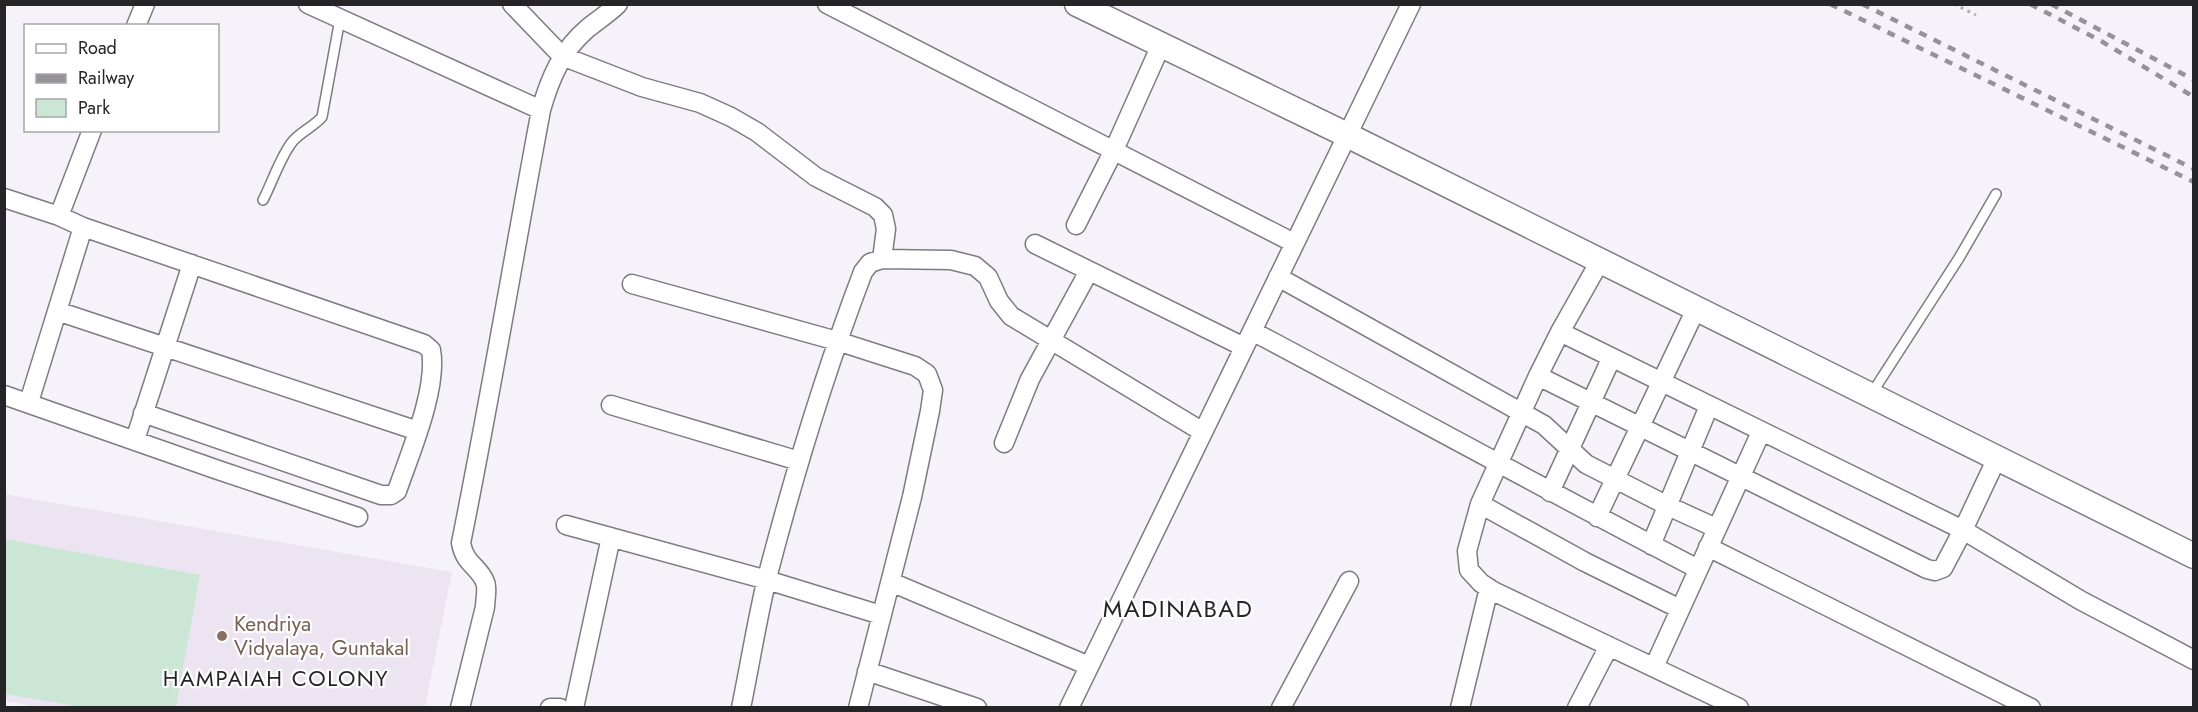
<svg xmlns="http://www.w3.org/2000/svg" width="2198" height="712" viewBox="0 0 2198 712" font-family="Jost,sans-serif">
	<style>
		.built { fill: #ede4f2 }
		.green { fill: #cce6d6 }
		.lines { fill: none; stroke-linecap: round; stroke-linejoin: round }
		.lane-casing { stroke: #7f7b81; stroke-width: 12 }
		.street-casing { stroke: #7f7b81; stroke-width: 21 }
		.secondary-casing { stroke: #7f7b81; stroke-width: 27 }
		.path { stroke: #b4b1b6; stroke-width: 3; stroke-dasharray: 3 4.5; stroke-linecap: butt }
		.lane { stroke: #fff; stroke-width: 9 }
		.street { stroke: #fff; stroke-width: 18 }
		.secondary { stroke: #fff; stroke-width: 24 }
		.rail { stroke: #969398; stroke-width: 4.5; stroke-dasharray: 8 8; stroke-linecap: butt }
		.education-dot { fill: #8d6e63; stroke: #fff; stroke-width: 2 }
		.labels { text-anchor: middle; dominant-baseline: central; stroke-width: 4.5; stroke-linejoin: round; paint-order: stroke }
		.education-label { font-size: 21px; fill: #785e54; stroke: #fff; text-anchor: start }
		.neighbourhood-label { font-size: 22px; letter-spacing: 1.5px; fill: #252426; stroke: #fff }
		.quarter-label { font-size: 24px; letter-spacing: 1.5px; fill: #252426; stroke: #fff }
	</style>
	<rect width="100%" height="100%" fill="#f6f2f9"/>
	<path class="built" d="M4,494L452,572L425,707L42,708L5,701Z"/>
	<path class="green" d="M5,539L200,575L176,707H81L5,694Z"/>
	<g class="lines">
		<g class="lane-casing">
			<path id="lane" d="M263,200C272,183 281,155 293,141C302,131 313,127 322,117L340,19
				M1872,393L1959,258L1996,194"/>
		</g>
		<g class="street-casing">
			<path id="street" d="M308,4L541,110
				M512,4L562,56L642,87L700,103L731,117L757,132L816,177L875,207L883,215L886,229L882,259
				M827,4L1294,243
				M136,26L145,4
				M4,198L59,216L83,227L424,344L431,350C438,389 410,453 397,491L391,495H381L143,413
				M59,216L92,130
				M1076,225L1114,150L1161,45
				M1035,244L1244,347
				M1600,261L1560,332L1538,376L1480,504L1467,551L1469,570L1481,583L1495,592L1739,708
				M1278,277L1544,425L1586,464L1668,506L1716,528
				M632,284L837,341L915,366L927,374L933,390L930,411L912,497L858,708
				M57,311L418,431
				M1252,331C1401,410 1548,491 1698,569
				M1560,332L1963,530L2080,600L2194,660
				M1538,376L1927,569L1935,571L1943,568L1963,530L1997,458
				M4,395L218,470L358,517
				M29,402L83,227
				M611,405L799,461
				M135,440L192,264
				M1004,443L1030,379L1089,271
				M1550,492L1611,359
				M1480,504L1585,562L1680,609
				M1597,517L1696,309
				M566,525L767,580L881,615
				M1651,545L1709,406
				M1708,547L2031,708
				M891,582L1089,666
				M1654,667L1761,432
				M867,671L977,708
				M460,708L485,607C485,599 488,589 485,582C479,566 465,565 461,543C490,399 514,254 541,110C550,78 562,50 588,28C598,20 609,13 618,4
				M550,708H560
				M574,708L611,537
				M741,708C750,664 757,620 767,578C794,474 825,372 863,272L870,263L882,259L951,260L975,266L988,277L999,301L1011,316L1203,432
				M1069,708L1411,4
				M1281,708L1349,581
				M1460,708L1489,588
				M1577,708L1609,646"/>
		</g>
		<g class="secondary-casing">
			<path id="secondary" d="M1077,4L1347,135L2194,556"/>
		</g>
		<path class="path" d="M1954,4L1976,15"/>
		<use href="#lane" class="lane"/>
		<use href="#street" class="street"/>
		<use href="#secondary" class="secondary"/>
		<path class="rail" d="M1830,4L2194,182
			M1862,4L2194,169
			M2030,4L2101,41L2194,97
			M2051,4L2194,80"/>
	</g>
	<circle class="education-dot" cx="222" cy="636" r="6"/>
	<g class="labels">
		<g class="education-label">
			<text x="234" y="624">Kendriya<tspan x="234" dy="24">Vidyalaya, Guntakal</tspan></text>
		</g>
		<g class="neighbourhood-label">
			<text x="276" y="678">HAMPAIAH COLONY</text>
		</g>
		<g class="quarter-label">
			<text x="1178" y="608">MADINABAD</text>
		</g>
	</g>
	<rect width="2198" height="712" fill="none" stroke="#252426" stroke-width="12"/>
	<rect x="24" y="24" width="195" height="108" fill="#ffffff" stroke="#a8a7a8" stroke-width="1.5"/>
	<rect x="36" y="44" width="30" height="9" fill="#ffffff" stroke="#a8a7a8" stroke-width="1.5"/>
	<text x="78" y="54" font-size="18" fill="#252426">Road</text>
	<rect x="36" y="74" width="30" height="9" fill="#969398" stroke="#a8a7a8" stroke-width="1.5"/>
	<text x="78" y="84" font-size="18" fill="#252426">Railway</text>
	<rect x="36" y="99" width="30" height="18" fill="#cce6d6" stroke="#a8a7a8" stroke-width="1.5"/>
	<text x="78" y="114" font-size="18" fill="#252426">Park</text>
</svg>
